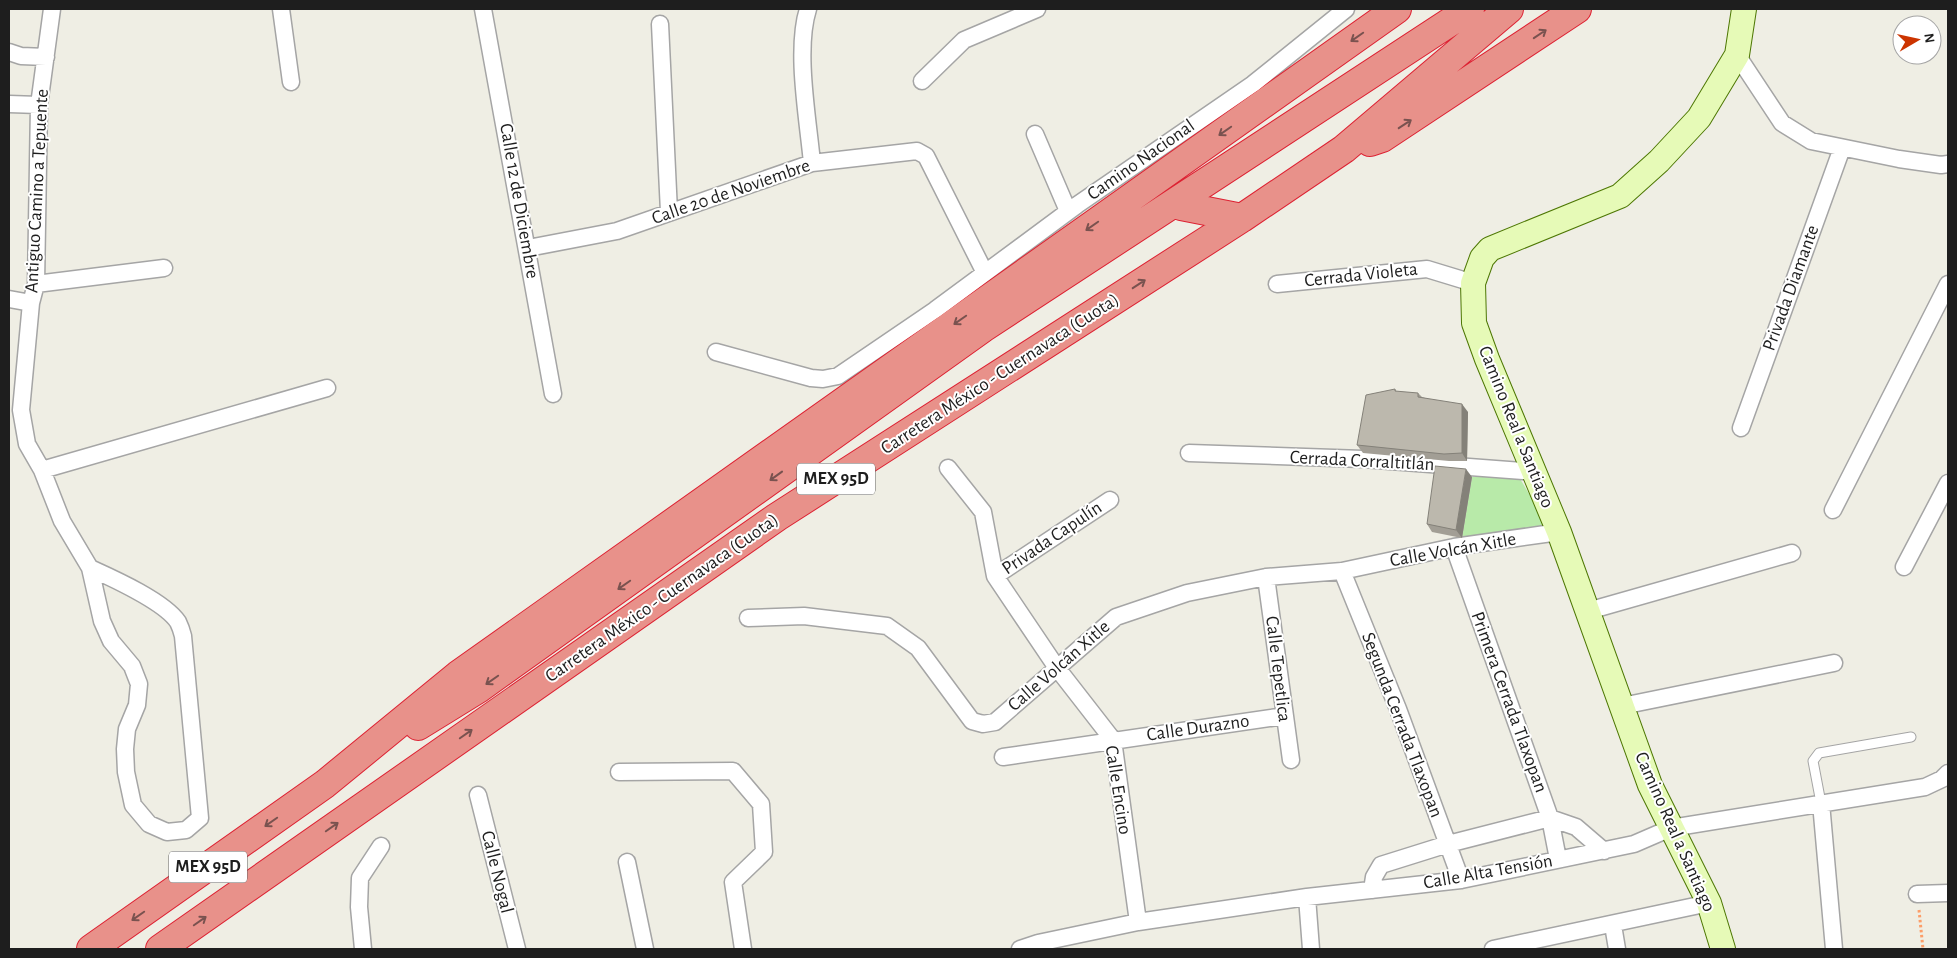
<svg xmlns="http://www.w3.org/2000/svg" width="1957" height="958" viewBox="0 0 1957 958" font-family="'Alegreya Sans',sans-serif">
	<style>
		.grass { fill: #b8eaa9 }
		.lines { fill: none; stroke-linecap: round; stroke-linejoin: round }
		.lane-casing { stroke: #a5a5a5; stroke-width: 11 }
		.street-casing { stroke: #a5a5a5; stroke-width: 19 }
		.secondary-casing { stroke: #4d7703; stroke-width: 26 }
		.highway-casing { stroke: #dd2132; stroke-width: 30 }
		.path { stroke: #fc9d68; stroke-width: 3; stroke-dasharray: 2.5 2.5; stroke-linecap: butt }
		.lane { stroke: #fff; stroke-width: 9 }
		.street { stroke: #fff; stroke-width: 16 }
		.secondary { stroke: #e6fab7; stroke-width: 24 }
		.highway { stroke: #e8918a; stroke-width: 28 }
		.wall { fill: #a29e95 }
		.shaded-wall { fill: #848179 }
		.building { fill: #bcb8ad; stroke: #848179 }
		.oneway { stroke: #79524f }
		.labels { text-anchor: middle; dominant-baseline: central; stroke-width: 4; stroke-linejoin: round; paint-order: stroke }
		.shield { fill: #fff; stroke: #626262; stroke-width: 1 }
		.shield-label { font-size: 18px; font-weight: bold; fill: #1e1e1e }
		.street-label { font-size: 19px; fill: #1e1e1e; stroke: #fff }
	</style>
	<rect width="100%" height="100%" fill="#efeee4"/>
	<path class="grass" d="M1472,477H1519L1550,529L1462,538Z"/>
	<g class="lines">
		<g class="lane-casing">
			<path id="lane" d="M1821,803L1813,761L1819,753L1911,737"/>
		</g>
		<g class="street-casing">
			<path id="street" d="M52,9L39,105L36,284L31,303L21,410L27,444L42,470L62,521L90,568L102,621L111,641L132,666L139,684L137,705L127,729L125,749L126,772L133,805L149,824L167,832L186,830L200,818L183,636C182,632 180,626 178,622C164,601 112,578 90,568
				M281,9L291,82
				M483,9L553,394
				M808,9C795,50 808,119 812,163
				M660,24L669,212
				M9,52L21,56L46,57
				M1737,55L1782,123L1811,141L1899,159L1941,165L1948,164
				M922,81L964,40L1037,9
				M9,104L39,105
				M1035,134L1068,211
				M528,248L617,231L812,163L917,151L926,156L985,273
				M36,284L164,268
				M1277,284L1427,269L1473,283
				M9,299L31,303
				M716,352L811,378L823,379L838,376L935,310L1077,205L1253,84L1346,9
				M1741,428L1842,148
				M1189,453L1363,459L1536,472
				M948,468L983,512L995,576L1057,668L1113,740L1138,922
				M42,470L327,388
				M1833,510L1948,284
				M1454,547L1550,818L1558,859
				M1904,567L1948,483
				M1342,571L1398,709L1461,880
				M995,576L1110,500
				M1266,577L1291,760
				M1588,611L1792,553
				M748,618L804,616L887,626L918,648L972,721L983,724L995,722L1116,617L1187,593L1266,577L1342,571L1454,547L1559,532
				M1622,706L1834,663
				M1003,757L1284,716
				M619,772L733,771L761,804L764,852L733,882L743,949
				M478,795L517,949
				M1821,803L1834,949
				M627,862L645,949
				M1372,890L1374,877L1381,865L1448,844L1550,818L1576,827L1604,851
				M1917,894L1948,893
				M1307,897L1311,949
				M1613,925L1617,949
				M363,949L359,907L360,878L381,846
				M1020,949L1038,943L1138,922L1307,897L1461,880L1634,844L1671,828L1925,787L1942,779L1948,773
				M1493,949L1709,903"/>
		</g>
		<g class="secondary-casing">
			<path id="secondary" d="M1723,949L1709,903L1650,785L1559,532L1487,359L1474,323L1473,283L1482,258L1490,249L1620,196L1659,161L1699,118L1737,55L1744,9"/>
		</g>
		<g class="highway-casing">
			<path id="highway" d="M1370,142L1382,138L1577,9
				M1181,206L1242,218
				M418,726L478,689L983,328L1470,9
				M91,949L325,784L458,675L1397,9
				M160,949L777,517L1242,218L1344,149L1509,9"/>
		</g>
		<path class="path" d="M1919,910L1923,949"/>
		<use href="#lane" class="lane"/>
		<use href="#street" class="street"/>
		<use href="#secondary" class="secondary"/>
		<use href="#highway" class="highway"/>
	</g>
	<path class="wall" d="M1395,389L1397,392L1418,393L1422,397L1468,412L1467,461H1449L1363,453L1357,445Z
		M1472,477L1462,538L1432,532L1427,524Z"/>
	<path class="shaded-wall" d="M1462,404L1468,412L1467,461L1462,453Z
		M1466,469L1472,477L1462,538L1456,530Z"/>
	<path class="building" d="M1395,389V391L1418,393V397L1462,404V453L1444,454L1357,445L1366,395Z
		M1435,466L1466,469L1456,530L1427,524Z"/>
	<defs><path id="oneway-shaft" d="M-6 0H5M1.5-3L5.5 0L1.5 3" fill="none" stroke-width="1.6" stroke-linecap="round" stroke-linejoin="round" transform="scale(1.25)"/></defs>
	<g class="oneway">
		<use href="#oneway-shaft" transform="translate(1540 34) rotate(-34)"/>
		<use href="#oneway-shaft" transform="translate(1357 37) rotate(145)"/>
		<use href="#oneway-shaft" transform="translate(1405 124) rotate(-33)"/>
		<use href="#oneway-shaft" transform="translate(1225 131) rotate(145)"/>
		<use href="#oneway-shaft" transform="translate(1092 226) rotate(145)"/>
		<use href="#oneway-shaft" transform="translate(1139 284) rotate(-33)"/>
		<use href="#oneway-shaft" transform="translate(960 320) rotate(145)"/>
		<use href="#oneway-shaft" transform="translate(776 476) rotate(144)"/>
		<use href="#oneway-shaft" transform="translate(624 585) rotate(145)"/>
		<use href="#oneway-shaft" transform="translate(492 680) rotate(145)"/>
		<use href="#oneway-shaft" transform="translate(466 734) rotate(-35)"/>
		<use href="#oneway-shaft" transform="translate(271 822) rotate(145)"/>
		<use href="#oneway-shaft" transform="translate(332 827) rotate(-35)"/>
		<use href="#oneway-shaft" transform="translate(138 916) rotate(145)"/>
		<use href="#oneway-shaft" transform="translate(200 921) rotate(-35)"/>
	</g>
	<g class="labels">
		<g class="shield">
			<rect x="797" y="463.5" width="78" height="31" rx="4"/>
			<rect x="169" y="851.5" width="78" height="31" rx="4"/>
		</g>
		<g class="shield-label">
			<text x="836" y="479">MEX 95D</text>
			<text x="208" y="867">MEX 95D</text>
		</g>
		<g class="street-label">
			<text transform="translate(1141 160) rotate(-35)">Camino Nacional</text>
			<text transform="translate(37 191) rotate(-87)">Antiguo Camino a Tepuente</text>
			<text transform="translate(731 192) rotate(-19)">Calle 20 de Noviembre</text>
			<text transform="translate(519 201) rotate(80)">Calle 12 de Diciembre</text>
			<text transform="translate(1361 275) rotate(-6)">Cerrada Violeta</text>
			<text transform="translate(1791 288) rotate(-70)">Privada Diamante</text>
			<text transform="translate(1000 374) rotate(-33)">Carretera México - Cuernavaca (Cuota)</text>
			<text transform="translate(1516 427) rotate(68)">Camino Real a Santiago</text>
			<text transform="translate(1362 461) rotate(3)">Cerrada Corraltitlán</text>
			<text transform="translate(1052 538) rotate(-34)">Privada Capulín</text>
			<text transform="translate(1453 550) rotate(-10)">Calle Volcán Xitle</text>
			<text transform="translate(662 598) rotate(-35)">Carretera México - Cuernavaca (Cuota)</text>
			<text transform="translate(1059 666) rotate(-41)">Calle Volcán Xitle</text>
			<text transform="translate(1278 669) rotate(83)">Calle Tepetlica</text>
			<text transform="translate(1509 702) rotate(70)">Primera Cerrada Tlaxopan</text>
			<text transform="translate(1402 725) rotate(69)">Segunda Cerrada Tlaxopan</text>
			<text transform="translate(1198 728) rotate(-8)">Calle Durazno</text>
			<text transform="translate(1118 790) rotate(81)">Calle Encino</text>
			<text transform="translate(1675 832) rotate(66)">Camino Real a Santiago</text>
			<text transform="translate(497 872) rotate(76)">Calle Nogal</text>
			<text transform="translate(1488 872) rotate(-10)">Calle Alta Tensión</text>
		</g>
	</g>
	<rect width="1957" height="958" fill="none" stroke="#1e1e1e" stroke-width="20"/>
	<g transform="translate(1917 40) rotate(81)"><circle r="24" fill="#ffffff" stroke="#a5a5a5"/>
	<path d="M0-4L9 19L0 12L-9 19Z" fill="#cc3400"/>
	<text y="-8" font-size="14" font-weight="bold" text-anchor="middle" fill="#1e1e1e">N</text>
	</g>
</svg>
